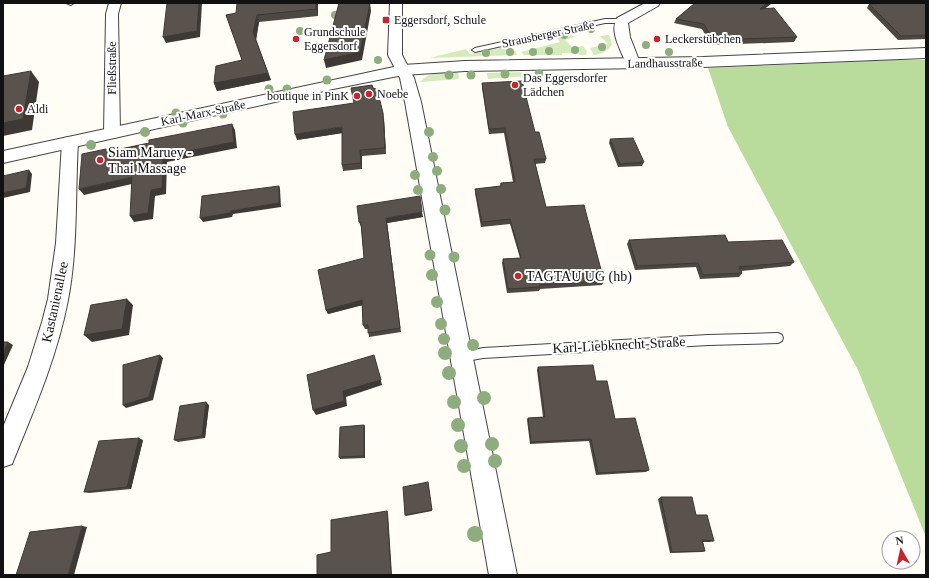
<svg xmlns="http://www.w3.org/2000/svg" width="929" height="578" viewBox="0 0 929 578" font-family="Georgia,serif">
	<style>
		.green { fill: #d5ebbd }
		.forest { fill: #b9dc9c }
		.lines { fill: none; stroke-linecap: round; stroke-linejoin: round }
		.service-casing { stroke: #444; stroke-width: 2 }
		.minor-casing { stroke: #444; stroke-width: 2 }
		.tertiary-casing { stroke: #444; stroke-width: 2 }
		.service { fill: #fff; fill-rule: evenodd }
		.minor { fill: #fff; fill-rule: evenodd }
		.tertiary { fill: #fff; fill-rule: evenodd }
		.tree { fill: #8dad7f }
		.wall { fill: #4d4742 }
		.shaded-wall { fill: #3f3936 }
		.building { fill: #5a524d; stroke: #3f3936 }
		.poi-dot { fill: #c4262e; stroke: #fff; stroke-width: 1.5 }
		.labels { text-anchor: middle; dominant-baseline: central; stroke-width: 4; stroke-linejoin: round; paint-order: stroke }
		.far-poi-label { font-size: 12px; fill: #111; stroke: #fff; text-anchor: start }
		.far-street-label { font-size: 12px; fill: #111; stroke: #fff }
		.poi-label { font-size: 14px; fill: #111; stroke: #fff; text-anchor: start }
		.street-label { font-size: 14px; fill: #111; stroke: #fff }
	</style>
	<rect width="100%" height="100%" fill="#fffdf5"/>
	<path class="green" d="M565,33L575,37L565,40L573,48L583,46L587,51L586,55H580L578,53H562V55H524L521,52L560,42L555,35Z
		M609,35L612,44C608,51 602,54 594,55L590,48L608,44L600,36Z
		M509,46L516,52L517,55L429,58L466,49L470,54Z
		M458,71L459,79L420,82C430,71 445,72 458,71Z
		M525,72L526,76L488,79L487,73Z"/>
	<path class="forest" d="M892,60H926V537L858,370L728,127L708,68Z"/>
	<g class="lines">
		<g class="service-casing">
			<path id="service" d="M66,3H74L71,5Z
				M605,19H622L625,21L622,23H605L475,52L472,50L475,48Z
				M411,91H414V95L386,98L382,96L386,94Z
				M778,333L782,335L783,338L782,341L778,343L708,345L483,358L461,362L457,360L456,357L457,354L483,348L708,335Z"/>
		</g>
		<g class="minor-casing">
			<path id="minor" d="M109,3H121L118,14L120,133L118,137L112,138L106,137L104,133L106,14Z
				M390,3H402V55L414,78L421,102L517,575H489L405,102L400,78L388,55Z
				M645,3H660L658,6L628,23L630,37L640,63L638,66L633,67L628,66L626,63C621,51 609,31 617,18Z
				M70,137L76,138L78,142C75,195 78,248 68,300C57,357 34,410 12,464L3,467V427L28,367L42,322L48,299L56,243L62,142L64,138Z"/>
		</g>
		<g class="tertiary-casing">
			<path id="tertiary" d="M926,48V58L703,67L465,71L403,75L333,89L3,163V151L403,65L465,61L703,57Z"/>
		</g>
		<use href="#service" class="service"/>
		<use href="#minor" class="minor"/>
		<use href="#tertiary" class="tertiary"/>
	</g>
	<g class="tree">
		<circle cx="335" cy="15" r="4"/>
		<circle cx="591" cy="29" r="4"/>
		<circle cx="300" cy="31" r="4"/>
		<circle cx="564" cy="35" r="4"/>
		<circle cx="646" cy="45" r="4"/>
		<circle cx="602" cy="47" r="4"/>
		<circle cx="575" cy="50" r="4"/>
		<circle cx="549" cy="51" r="4"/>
		<circle cx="510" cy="52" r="4"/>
		<circle cx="533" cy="52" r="4"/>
		<circle cx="669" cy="52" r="4"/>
		<circle cx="486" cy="53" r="4"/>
		<circle cx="378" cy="60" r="4"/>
		<circle cx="505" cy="74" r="4.5"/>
		<circle cx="539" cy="74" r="4.5"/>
		<circle cx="449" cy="75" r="4.5"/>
		<circle cx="471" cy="75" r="4.5"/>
		<circle cx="327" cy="80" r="4.5"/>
		<circle cx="269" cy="89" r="4.5"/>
		<circle cx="287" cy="89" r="4.5"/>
		<circle cx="176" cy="113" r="4.5"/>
		<circle cx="223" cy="114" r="4.5"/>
		<circle cx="183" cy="123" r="4.5"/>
		<circle cx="145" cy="132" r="5"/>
		<circle cx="429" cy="132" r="5"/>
		<circle cx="91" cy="145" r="5"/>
		<circle cx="433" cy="157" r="5"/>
		<circle cx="437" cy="171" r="5"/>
		<circle cx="415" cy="175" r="5"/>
		<circle cx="441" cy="189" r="5"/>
		<circle cx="418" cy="190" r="5"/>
		<circle cx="445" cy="210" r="5.5"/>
		<circle cx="430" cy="255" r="5.5"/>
		<circle cx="454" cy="257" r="5.5"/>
		<circle cx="432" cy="275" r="6"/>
		<circle cx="437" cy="302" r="6"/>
		<circle cx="441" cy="324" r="6"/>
		<circle cx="444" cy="339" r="6"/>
		<circle cx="473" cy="345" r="6"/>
		<circle cx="445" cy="353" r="7"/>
		<circle cx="449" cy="373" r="7"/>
		<circle cx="484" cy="398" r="7"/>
		<circle cx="454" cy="402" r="7"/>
		<circle cx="458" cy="425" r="7"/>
		<circle cx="492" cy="444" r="7"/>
		<circle cx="461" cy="446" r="7"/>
		<circle cx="495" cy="461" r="7"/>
		<circle cx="464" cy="466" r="7"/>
		<circle cx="475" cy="534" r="8"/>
	</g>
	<path class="wall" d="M318,3V16L259,22L256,40L271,80L217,91L214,83L242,60L226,15Z
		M695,3H772L764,9L797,37L794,42L711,45L702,29L674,23L676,19Z
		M926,3V39L898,40L867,8L869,4Z
		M482,83L535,132L546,159L545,163L535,164L546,207L604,281L602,285L540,289L539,291L507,293L502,263L503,259L520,258L510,224L481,227L475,193V189L500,186L501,183L513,182L504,133L489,134L482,88Z
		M384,119L386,154L362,156V169L343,171L342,165V133L297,140Z
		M610,139L644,162L642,166L618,167L609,143Z
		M423,217L387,223L401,332L369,337L368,329H365L363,325L362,305L328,314L326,310L364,258L361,227L359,222Z
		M629,240L728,242L794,262L790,266L741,271L742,273L739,277L700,279L696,267L635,270L627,244Z
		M538,367L596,381L615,419L649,470L646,472L596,475L589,441L530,444L527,420L528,418L543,417L537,370Z
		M209,405L205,438L178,442L174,440Z
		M364,425L365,427V458L340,459L339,457Z
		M143,440L131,489L89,493L84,492Z
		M428,482L432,511L406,516L405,515Z
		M661,497L696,515L714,541L710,542H703L705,551L702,552L670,553L658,499Z"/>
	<path class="shaded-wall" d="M199,3H202L200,37L166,43L163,37Z
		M316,3H318V16L316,9Z
		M370,3L371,11L362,60L326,68L324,60Z
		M768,3H772L758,14L760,9Z
		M257,15L259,22L256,40L253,32Z
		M31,71L39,82L32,130L3,136V123Z
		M268,73L271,80L217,91L214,83Z
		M383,113L384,119L386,154L385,148Z
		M232,124L235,130L237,148L167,162L166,194L155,196L153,219L134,222L130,216L151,190L163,156Z
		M342,127L343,133L297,140L295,134Z
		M360,150L362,156V169L361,163Z
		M29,170L32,174L30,192L3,198V193Z
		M132,177L136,183L84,195L79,189Z
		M279,186L280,189L281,207L233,214L232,217L203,222L200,218Z
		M422,212L423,217L387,223L401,332L386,218Z
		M127,299L133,305L129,335L92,342L84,335Z
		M362,300L363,305L328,314L326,310Z
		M8,342L13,345L3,367V353Z
		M160,355L163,358L153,400L126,408L123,405Z
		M374,355L382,385L346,397L347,406L316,415L313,410Z
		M206,402L209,405L205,438L202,436Z
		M364,425L365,427V458L364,456Z
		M139,438L143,440L131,489L127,487Z
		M387,511L388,513L392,575H391Z
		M82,526L87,527L74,575H68Z"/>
	<path class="building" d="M167,3H199L197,31L163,37Z
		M237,3H316V9L257,15L253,32L268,73L214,83L216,66L242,60L226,15L236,13Z
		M339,3H370L360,52L324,60Z
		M695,3H768L760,9L774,8L797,37L713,40L704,24L676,19Z
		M894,3H926V35L901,36L869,4Z
		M31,71L23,119L3,123V76Z
		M522,81L535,132H539L546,159H534L546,207L584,205L604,281L539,285L540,287L508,289L503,259L521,258L510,219L482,222L475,189L501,186V183L515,182L505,128L489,129L482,83Z
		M372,85L373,88L377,89L383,113L385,148L360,150L361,163L342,165V127L295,134L293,112L354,103L351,88Z
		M232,124L234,142L163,156L162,188L151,190L148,213L130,216L132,177L79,189L82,154L106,149V152L149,143V140Z
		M633,138L644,162L620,164L610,139Z
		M29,170L26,188L3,193V176Z
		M279,186V203L231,211L230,213L200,218L202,196Z
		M420,196L422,212L386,218L400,328L368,333V325H363L362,300L326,310L318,270L364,258L361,222H359L357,206Z
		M725,235L728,242L782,240L794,262L739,267L742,273L703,275L698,263L637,266L629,240Z
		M127,299L122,329L84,335L91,305Z
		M3,342H8L3,353Z
		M160,355L149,397L123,405V365Z
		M374,355L381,380L343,391L344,401L313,410L307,375Z
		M593,365L596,381H607L615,419L635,418L649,470L598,473L591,439L531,442L528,418L545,417L538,367Z
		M206,402L202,436L174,440L180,406Z
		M364,425V456L339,457L340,427Z
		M139,438L127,487L84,492L99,441Z
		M428,482L432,510L405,515L403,487Z
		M661,497H692L696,515H707L714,541L702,540L705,551L672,552Z
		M387,511L391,575H317V555L331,552V520Z
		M82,526L68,575H16L30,532Z"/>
	<g class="poi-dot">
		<rect x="382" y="16" width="8" height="8" rx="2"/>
		<circle cx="296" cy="39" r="4"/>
		<circle cx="657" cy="39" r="4"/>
		<circle cx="515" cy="85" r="4"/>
		<circle cx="369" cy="94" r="4"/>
		<circle cx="357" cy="96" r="4"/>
		<circle cx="19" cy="109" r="4"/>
		<circle cx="100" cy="160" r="4"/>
		<circle cx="518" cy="276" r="4"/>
	</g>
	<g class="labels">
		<g class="far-poi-label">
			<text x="394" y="20">Eggersdorf, Schule</text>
			<text x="304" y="32">Grundschule<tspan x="304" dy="14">Eggersdorf</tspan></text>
			<text x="665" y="39">Leckerstübchen</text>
			<text x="523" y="78">Das Eggersdorfer<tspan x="523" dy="14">Lädchen</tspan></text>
			<text x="377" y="94">Noebe</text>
			<text x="349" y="96" text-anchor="end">boutique in PinK</text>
			<text x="27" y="109">Aldi</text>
		</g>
		<g class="far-street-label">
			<text transform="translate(548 34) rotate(-12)">Strausberger Straße</text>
			<text transform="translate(665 63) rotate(-1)">Landhausstraße</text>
			<text transform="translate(112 68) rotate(-90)">Fließstraße</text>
			<text transform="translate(203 113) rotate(-12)">Karl-Marx-Straße</text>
		</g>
		<g class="poi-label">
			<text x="108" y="152">Siam Maruey -<tspan x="108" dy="16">Thai Massage</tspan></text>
			<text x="526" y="276">TAGTAU UG (hb)</text>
		</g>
		<g class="street-label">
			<text transform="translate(55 302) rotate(-78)">Kastanienallee</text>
			<text transform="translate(619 345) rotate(-3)">Karl-Liebknecht-Straße</text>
		</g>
	</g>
	<rect width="929" height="578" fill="none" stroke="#111111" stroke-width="8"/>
	<g transform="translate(901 550) rotate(351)"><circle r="19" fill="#ffffff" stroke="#a0a0a0"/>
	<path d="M0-3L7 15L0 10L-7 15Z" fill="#c4262e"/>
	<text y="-6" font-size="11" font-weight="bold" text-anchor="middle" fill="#111111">N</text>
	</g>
</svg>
